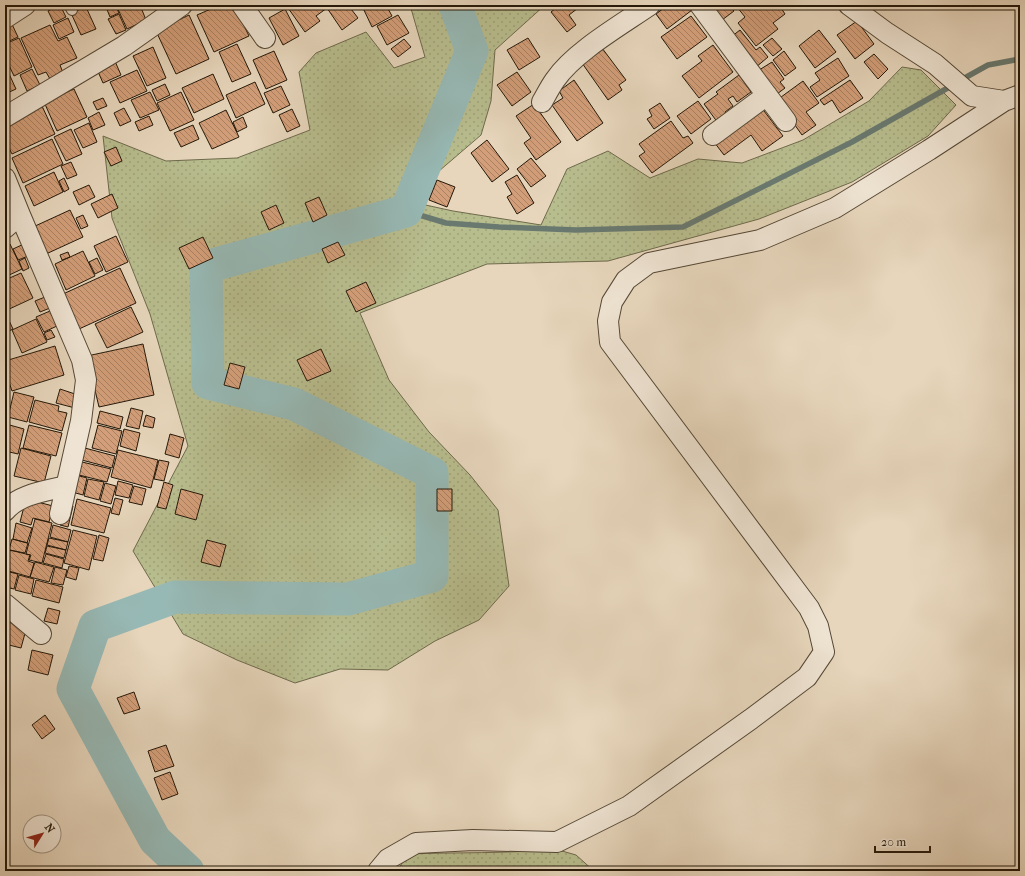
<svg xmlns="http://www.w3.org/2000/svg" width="1025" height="876" viewBox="0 0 1025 876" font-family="'IM FELL French Canon',serif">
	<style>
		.grass { fill: url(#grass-dots); stroke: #6e6a4c }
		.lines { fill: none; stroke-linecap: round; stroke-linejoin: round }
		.stream { stroke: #697970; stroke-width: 5.5 }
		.river { stroke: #97b9b5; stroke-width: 33 }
		.building { fill: url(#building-back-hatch); stroke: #241809 }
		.lane-casing { stroke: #554836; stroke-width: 12 }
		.street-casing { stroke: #554836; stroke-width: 22 }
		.lane { stroke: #efe4d3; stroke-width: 10 }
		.street { stroke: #efe4d3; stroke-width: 20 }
	</style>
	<defs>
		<pattern id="grass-dots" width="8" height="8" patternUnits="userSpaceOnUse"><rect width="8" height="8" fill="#b8bd8e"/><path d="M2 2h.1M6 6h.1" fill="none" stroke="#9ea279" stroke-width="1.8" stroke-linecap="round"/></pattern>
		<pattern id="building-back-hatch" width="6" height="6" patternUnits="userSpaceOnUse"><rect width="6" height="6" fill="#d39f7a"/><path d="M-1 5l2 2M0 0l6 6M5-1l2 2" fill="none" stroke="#ab8162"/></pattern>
	</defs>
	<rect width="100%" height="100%" fill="#e7d6bc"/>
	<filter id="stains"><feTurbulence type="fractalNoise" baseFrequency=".005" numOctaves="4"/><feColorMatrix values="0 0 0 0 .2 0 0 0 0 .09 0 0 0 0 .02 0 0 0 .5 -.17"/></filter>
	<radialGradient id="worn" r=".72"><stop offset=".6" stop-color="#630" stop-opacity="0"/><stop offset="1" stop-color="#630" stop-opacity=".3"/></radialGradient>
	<path class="grass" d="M410,5H545L495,50L491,101L481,135L425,183L421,204L453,211L541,225L567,169L608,151L650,178L698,159L742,163L803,140L869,101L902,67L921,70L956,105L928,136L852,182L759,219L608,261L487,264L360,313L389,380L429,432L470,475L498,510L509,586L479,620L435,641L388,670L340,669L295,683L237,660L183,634L133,551L188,446L150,314L112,218L103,136L166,161L237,158L310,130L299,72L316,53L366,32L394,68L425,57Z
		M555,849L576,855L594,871H397L408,854C457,852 506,854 555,849Z"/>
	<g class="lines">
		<path class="stream" d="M961,80L988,65L1020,59
			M406,211L446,223L499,227L576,230L683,227L852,142L953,85"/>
		<path class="river" d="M188,871L155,840L73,689L95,626L175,597L348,599L432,576V473L294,404L208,383L206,267L406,211L472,51L455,5"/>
	</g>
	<path class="building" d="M60,5L66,17L54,23L48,11Z
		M111,5H115L119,13L110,17L106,7Z
		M116,5H140L146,20L127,29Z
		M220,5H234L249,36L214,52L197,15Z
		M286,5H348L358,18L342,30L327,8L316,16L320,21L305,32Z
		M369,5H386L392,16L372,27L363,8Z
		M560,5H582L569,15L576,25L567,32L551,12Z
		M668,5H695L696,7L667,29L656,14Z
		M706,5H729L734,11L722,20Z
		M740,5H779L785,14L773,23L778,29L756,46L738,23L745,17L737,7Z
		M86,7L96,29L81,35L71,13Z
		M285,9L299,36L283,45L269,18Z
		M119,14L126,30L116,34L108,19Z
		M189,15L209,59L176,74L156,31Z
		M398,15L409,33L387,45L377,26Z
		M691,16L707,37L677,59L661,37Z
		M68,18L74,32L59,39L53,25Z
		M10,20L18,37L5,43V22Z
		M857,21L874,44L855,59L837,35Z
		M50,25L58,41L67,37L77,58L60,65L63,73L50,79L46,72L38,75L21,38Z
		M740,30L756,50L760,47L768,57L755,68L731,37Z
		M819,30L836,52L815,68L799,46Z
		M19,38L32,67L14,76L5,57V44Z
		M528,38L540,57L519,70L507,50Z
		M772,38L782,49L773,56L763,45Z
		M404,39L411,47L398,57L391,49Z
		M237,44L251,74L232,82L219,52Z
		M713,45L733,72L699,98L682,76L702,61L698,56Z
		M153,47L166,78L147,86L133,56Z
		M602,48L626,80L619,85L622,90L608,100L582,63Z
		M274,51L287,80L266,89L253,60Z
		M784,51L796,68L785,76L773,60Z
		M874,54L888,69L878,79L864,62Z
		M838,58L849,76L817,97L810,87L820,80L815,73Z
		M114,59L121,75L103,83L96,67Z
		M772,62L784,79L780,82L785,88L773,97L756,72Z
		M5,65L16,89L5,94Z
		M32,69L40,85L27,91L20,75Z
		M137,70L147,91L120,103L110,82Z
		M517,72L531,92L512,106L497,85Z
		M213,74L224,99L194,113L182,88Z
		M739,75L751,92L737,102L733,96L728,99L733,106L725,112L728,116L718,123L704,104L718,94L716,92Z
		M574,80L603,123L577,141L552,105L563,98L559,91Z
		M850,80L863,98L840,113L832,100L824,105L820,100Z
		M803,81L819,103L806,112L816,125L802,135L777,100Z
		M255,82L265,104L236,118L226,95Z
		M165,84L170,95L157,101L152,90Z
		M281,86L290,105L273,113L264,93Z
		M74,89L87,117L57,131L44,102Z
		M150,92L159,110L140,118L131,100Z
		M181,92L194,120L170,131L157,103Z
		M103,98L107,106L97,110L93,102Z
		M698,101L711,119L691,134L677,116Z
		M660,103L670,118L654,129L647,119L652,116L649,110Z
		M534,104L561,142L536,160L524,143L531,138L516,116Z
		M42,106L55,134L12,154L5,140V123Z
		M761,107L783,136L762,151L751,135L724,155L714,142Z
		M124,108L131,121L120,126L114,113Z
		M292,109L300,126L287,132L279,115Z
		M226,110L239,137L212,149L199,123Z
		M99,112L105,125L93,130L88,118Z
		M149,116L153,125L139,131L135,122Z
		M243,117L247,127L237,132L233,122Z
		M671,121L683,138L688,136L693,143L652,173L639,156L645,152L639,144Z
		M89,123L97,142L83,148L74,130Z
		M193,125L199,139L181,147L174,133Z
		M71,129L82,154L66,161L54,137Z
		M52,139L63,164L23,183L12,158Z
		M487,140L509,169L492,182L471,153Z
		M116,147L122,161L111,166L104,152Z
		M531,158L546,176L531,187L517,169Z
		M71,162L77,175L67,179L61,166Z
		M54,172L63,192L34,206L25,186Z
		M517,175L534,203L517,214L507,197L512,194L505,182Z
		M64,178L69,189L64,192L59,181Z
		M437,180L455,187L447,207L429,200Z
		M89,185L95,197L79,205L73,192Z
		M112,194L118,208L98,218L91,204Z
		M319,197L327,215L313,222L305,203Z
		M276,205L284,223L269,230L261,212Z
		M70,210L83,237L46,254L33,227Z
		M83,215L88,226L81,229L76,218Z
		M116,236L128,262L106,272L94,246Z
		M203,237L213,258L189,269L179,248Z
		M338,242L345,255L328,263L322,249Z
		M26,243L31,255L18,260L13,249Z
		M10,244L22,269L5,277V246Z
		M83,251L95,276L66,290L55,264Z
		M68,252L70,257L62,260L60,255Z
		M25,258L29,268L23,271L19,261Z
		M97,258L103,270L95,274L89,262Z
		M120,268L136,303L79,329L63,294Z
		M21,273L33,298L5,311V280Z
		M366,282L376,303L356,312L346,291Z
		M45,297L50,308L40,312L35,301Z
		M131,307L143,332L107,348L95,324Z
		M50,311L57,326L44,332L36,317Z
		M5,312L13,329L5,333Z
		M36,319L47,342L22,353L12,330Z
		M51,330L55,337L47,340L44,333Z
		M143,344L154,395L99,407L87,356Z
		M55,346L64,375L12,391L5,370V361Z
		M321,349L331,371L307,381L297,360Z
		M230,363L245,367L239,389L224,385Z
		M60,389L78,395L75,408L56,403Z
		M14,392L34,397L27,422L8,417Z
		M35,400L59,406L58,411L67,413L62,431L29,422Z
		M131,408L143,411L139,429L126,426Z
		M100,411L123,417L120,429L97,423Z
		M146,415L155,418L153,428L143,426Z
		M6,424L24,429L18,454L5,451V429Z
		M29,425L62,433L56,456L23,448Z
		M98,425L122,431L116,454L92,448Z
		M124,429L140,433L136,451L120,446Z
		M170,434L184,438L179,458L165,454Z
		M81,447L115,456L112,468L78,459Z
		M21,448L51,456L44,483L14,476Z
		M118,450L158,460L151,488L111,477Z
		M159,460L169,462L164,481L154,479Z
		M78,461L111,469L107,482L75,474Z
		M76,475L87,478L83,495L72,492Z
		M88,479L104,482L99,500L84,496Z
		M118,481L133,485L129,498L115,495Z
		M164,482L173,485L166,509L157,507Z
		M105,483L116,486L111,504L100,501Z
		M134,486L146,489L142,505L129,502Z
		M181,489L203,495L196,520L175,514Z
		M437,489H452V511H437Z
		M115,498L123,500L119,515L111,513Z
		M26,499L53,506L49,522L33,518L31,525L20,522Z
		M77,499L111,508L104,533L71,525Z
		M65,504L73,506L68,527L60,525Z
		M35,519L52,523L42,563L29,560L31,555L26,554Z
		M16,523L32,528L27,543L13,539Z
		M53,525L71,530L68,542L50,537Z
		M73,530L97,536L89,570L64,563Z
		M99,535L109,538L103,561L93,559Z
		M49,538L68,542L66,550L47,545Z
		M12,539L28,543L25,553L9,550Z
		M207,540L226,545L220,567L201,562Z
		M47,546L66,550L64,558L45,553Z
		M10,550L30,555L28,561L34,563L30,577L5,570Z
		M46,554L64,559L62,568L43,563Z
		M35,562L54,567L49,582L30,577Z
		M69,566L79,568L76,580L66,577Z
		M55,567L67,570L63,585L51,583Z
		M5,571L18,574L14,589L5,587Z
		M19,575L34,579L31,594L15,590Z
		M36,580L63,587L59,603L32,596Z
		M48,608L60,611L57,624L44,621Z
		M10,622L27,626L21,648L5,644Z
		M32,650L53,655L48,675L28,670Z
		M134,692L140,709L124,714L117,698Z
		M45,715L55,729L42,739L32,725Z
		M166,745L174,766L155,772L148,751Z
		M170,772L178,794L162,800L154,778Z"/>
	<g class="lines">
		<g class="lane-casing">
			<path id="lane" d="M69,5L72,10"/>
		</g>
		<g class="street-casing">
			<path id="street" d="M242,5L265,38
				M700,5L786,121
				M849,5L887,33L935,64L972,96L1004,101
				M5,18L25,5
				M542,102C546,95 550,87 555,80C574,52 621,25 650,5
				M5,117L124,46L182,5
				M713,135L767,95
				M5,178L20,215L82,360L86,380L81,421L60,514
				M5,228L20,215
				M5,511C19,494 46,491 66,486
				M5,604L41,634
				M378,871L388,859L416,843L473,840L557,842L629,806L751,719L807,677L824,652L818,626L809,608L610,342L608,321L612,302L626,280L649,263L760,240L835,208L929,150L1004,101L1020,95"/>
		</g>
		<use href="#lane" class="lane"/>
		<use href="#street" class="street"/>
	</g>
	<rect width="1025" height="876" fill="none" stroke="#e7d6bc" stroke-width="20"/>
	<rect x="6" y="6" width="1013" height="864" fill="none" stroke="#241809" stroke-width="2"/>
	<rect x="10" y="10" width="1005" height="856" fill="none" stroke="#241809"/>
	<g transform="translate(42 834) rotate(53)"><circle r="19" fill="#efe4d3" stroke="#9e9282"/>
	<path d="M0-3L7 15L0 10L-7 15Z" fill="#8f2418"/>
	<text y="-6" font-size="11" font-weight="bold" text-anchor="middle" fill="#241809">N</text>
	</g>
	<path d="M875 846v6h55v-6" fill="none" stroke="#241809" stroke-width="2"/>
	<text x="881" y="846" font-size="12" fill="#241809" stroke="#efe4d3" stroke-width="3" paint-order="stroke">20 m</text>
	<rect width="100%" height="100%" filter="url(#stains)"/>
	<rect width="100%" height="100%" fill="url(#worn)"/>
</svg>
